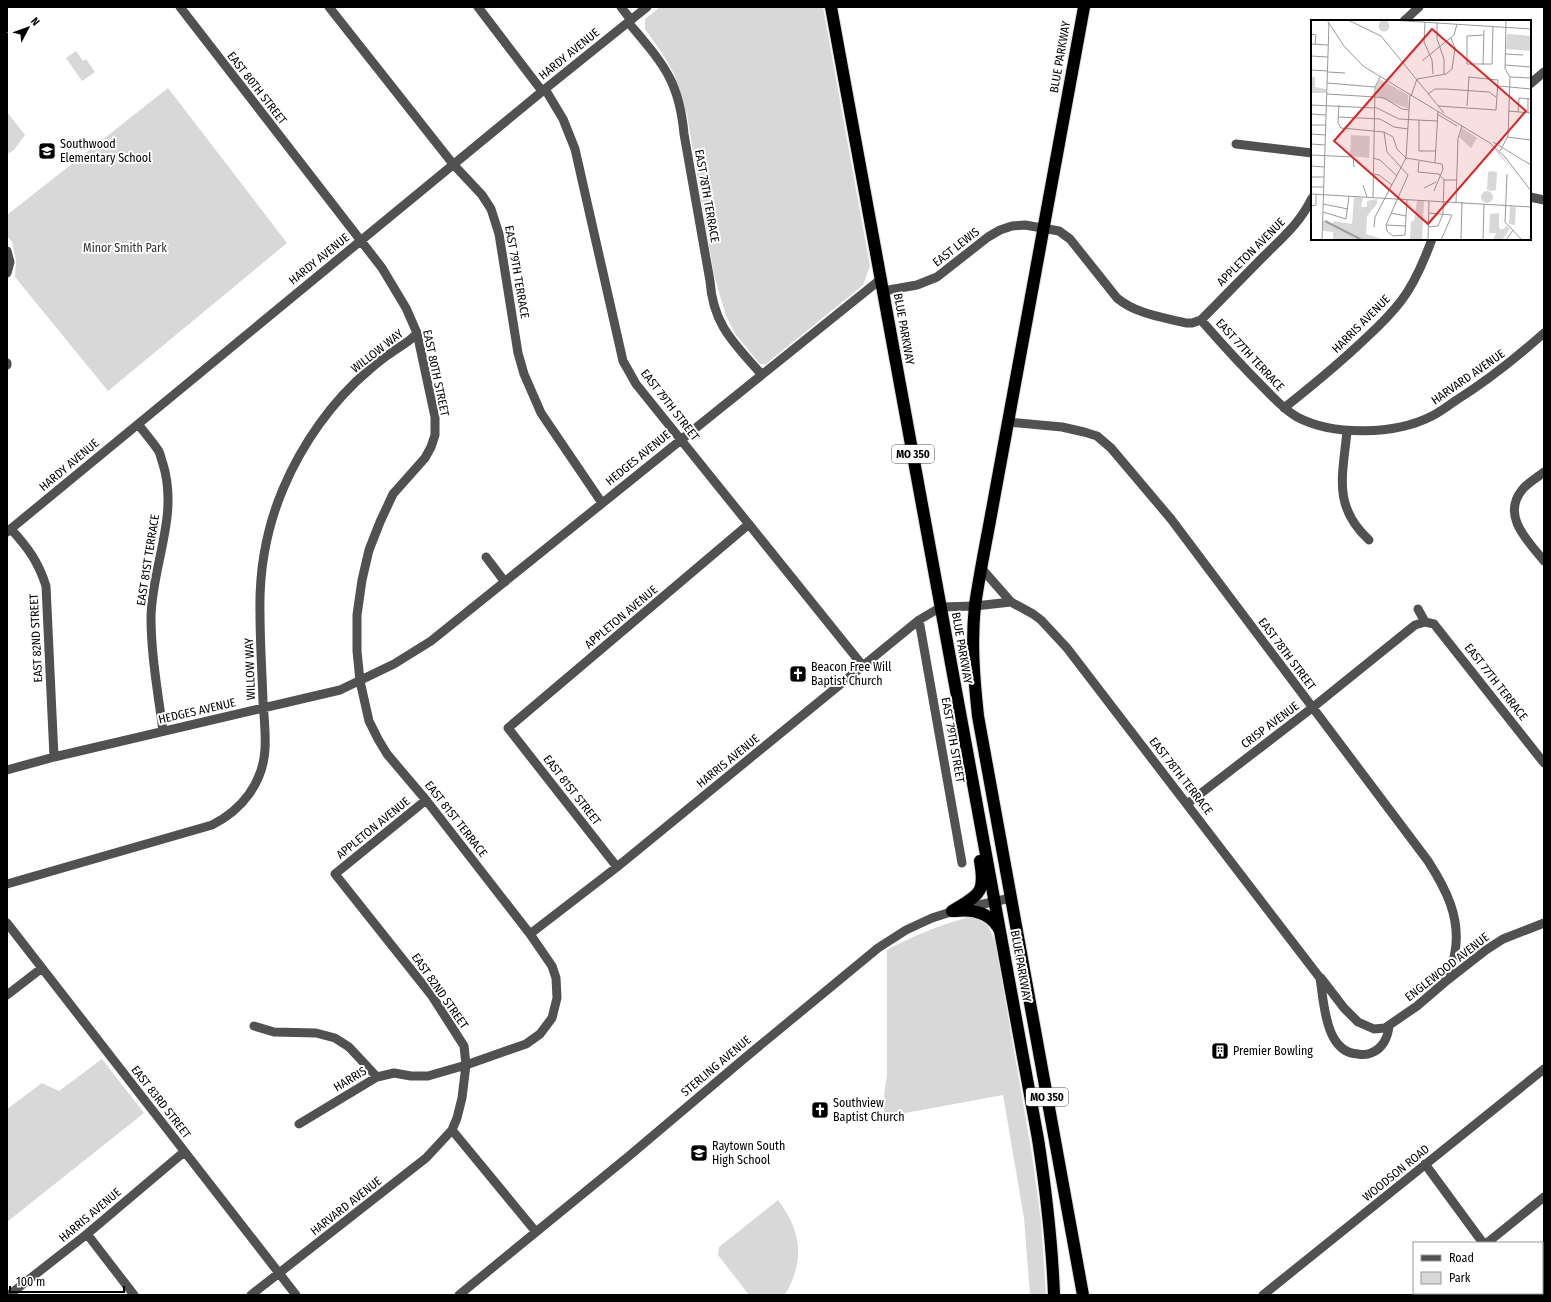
<svg xmlns="http://www.w3.org/2000/svg" width="1551" height="1302" viewBox="0 0 1551 1302" font-family="'Fira Sans Condensed',sans-serif">
	<style>
		.green { fill: #d8d8d8 }
		.lines { fill: none; stroke-linecap: round; stroke-linejoin: round }
		.highway-casing { stroke: #dbdbdb; stroke-width: 14 }
		.minor { stroke: #515151; stroke-width: 9 }
		.highway { stroke: #000; stroke-width: 12 }
		.labels { text-anchor: middle; dominant-baseline: central; stroke-width: 4; stroke-linejoin: round; paint-order: stroke }
		.shield { fill: #fff; stroke: #4c4c4c; stroke-width: 1 }
		.shield-label { font-size: 11px; font-weight: bold; fill: #000 }
		.street-label { font-size: 12px; fill: #000; stroke: #fff }
		.poi-label { font-size: 12px; fill: #000; stroke: #fff; text-anchor: start }
		.park-label { font-size: 12px; fill: #2f2f2f; stroke: #fff }
		.inset-river { fill: none; stroke: #9f9f9f; stroke-width: 2 }
		.inset-road { fill: none; stroke: #999; stroke-width: 1 }
		.view { fill: #d62828; fill-opacity: 0.15; stroke: #d62828; stroke-width: 2 }
		.inset-edge { fill: none; stroke: #000; stroke-width: 2 }
	</style>
	<rect width="100%" height="100%" fill="#fff"/>
	<path class="green" d="M660,7H823L870,266L863,285L766,364H760L736,335L726,316L714,275L687,115L674,74L664,56L645,29V19Z
		M76,51L83,61L86,59L95,72L82,81L66,58Z
		M168,88L287,243L108,391L15,277L16,261L12,242L7,236V215Z
		M7,112L25,135L14,150L7,154Z
		M971,917C987,920 989,927 995,941L1032,1155L1041,1221L1046,1295H1030L1024,1218L1003,1095L884,1117V1095L887,1075V950L892,947C917,935 943,923 971,917Z
		M102,1059L144,1113L7,1222V1109L42,1083L59,1091Z
		M778,1200C802,1232 805,1260 785,1295H749L718,1255L719,1247Z"/>
	<g class="lines">
		<g class="highway-casing">
			<path id="highway" d="M831,7L1038,1139C1046,1191 1052,1242 1054,1295
				M952,911C978,895 986,895 980,861
				M955,911C973,909 991,912 1000,931
				M1083,1295L978,716C974,679 971,642 975,605C979,579 984,552 989,526L1084,7"/>
		</g>
		<path class="minor" d="M180,7L382,268L406,308L417,333L435,417V435L431,447L425,458L393,494L380,522L369,550L362,580L357,615V651L360,681L369,721L378,739L387,754L426,800L530,934L552,966L556,978L557,998L552,1018L540,1034L526,1044L466,1065L428,1076H411L394,1073L377,1077L299,1124
			M329,7L453,164L482,195L491,209L499,234L518,353L524,374L541,413L602,503
			M478,7L542,91
			M621,7L631,20
			M1404,21L1419,7
			M628,22C662,63 679,79 684,134L710,281C713,325 734,343 761,374
			M1530,84L1544,72
			M545,89L563,119L575,149L623,361L636,384L863,666
			M1236,144L1312,153
			M1530,197L1544,200
			M7,251L10,262L7,273
			M883,291L917,285L937,277L988,237L1000,230L1012,226L1025,225L1059,231L1070,239L1117,298C1136,314 1162,317 1186,323H1192L1201,320C1222,299 1243,277 1264,256C1283,237 1300,223 1312,198
			M1201,320C1221,343 1241,365 1263,387C1273,397 1283,409 1297,417C1333,436 1395,435 1432,416C1440,412 1448,406 1455,401C1487,381 1516,358 1544,333
			M7,363V365
			M1284,408C1313,385 1341,362 1367,337C1379,326 1391,314 1401,301C1415,283 1424,261 1432,239
			M1008,422L1062,427L1084,432L1097,436L1111,448L1171,519L1428,861C1446,889 1461,918 1455,952C1454,962 1448,972 1445,982
			M138,424C144,432 152,441 158,450C161,454 161,460 163,464C179,516 152,565 151,617C151,655 158,693 163,731
			M1347,431C1343,475 1332,506 1369,540
			M1544,472C1537,478 1527,483 1522,490C1501,516 1528,541 1544,561
			M11,529C28,548 38,561 46,586L54,757
			M7,532L545,89L647,7
			M486,557L505,582
			M982,569L1011,602L1033,614L1041,620L1067,648L1320,978C1324,1002 1325,1053 1358,1054C1363,1055 1367,1055 1371,1053C1382,1049 1388,1038 1389,1026
			M1418,609L1425,622
			M919,620L962,863
			M508,728L749,524
			M508,728L617,867
			M7,770L54,757L340,690L394,664L431,641L881,279
			M1187,804L1312,708L1415,625L1425,622L1434,624L1544,763
			M7,884L212,825C242,810 263,783 265,749C266,733 264,717 263,701C262,672 260,642 260,613C259,571 267,527 283,489C302,444 332,401 369,370C376,364 383,358 391,353C400,346 410,342 417,333
			M7,923L296,1295
			M530,934L617,867L919,620L941,607L975,606L1011,602
			M1321,978L1344,1008L1358,1022L1374,1029L1385,1028L1417,1006L1445,982L1486,950L1503,939L1544,923
			M7,995L42,968
			M254,1026L274,1032L316,1033L335,1038L349,1047L377,1077
			M452,1130L536,1232
			M1425,1164L1483,1243
			M87,1234L134,1295
			M1487,1243L1544,1197
			M1521,1293L1522,1295
			M9,1295L87,1234L184,1152
			M251,1295L426,1158L452,1130L457,1118L462,1098L466,1065L464,1046L432,996L335,874L426,800
			M459,1295L629,1156L746,1057L878,948L906,930L932,918L960,909L1011,898
			M1263,1295L1544,1069"/>
		<use href="#highway" class="highway"/>
	</g>
	<defs>
		<g id="school-square" transform="scale(0.9)"><rect x="-9" y="-9" width="18" height="18" rx="4" fill="#000" stroke="#fff"/><path d="M0-5L7-2L0 1L-7-2ZM-4 1L0 2.5L4 1V4Q0 6-4 4Z" fill="#fff"/></g>
		<g id="church-square" transform="scale(0.9)"><rect x="-9" y="-9" width="18" height="18" rx="4" fill="#000" stroke="#fff"/><path d="M-1.2-6h2.4v3.5h3.3v2.4h-3.3V6h-2.4V-.1h-3.3v-2.4h3.3Z" fill="#fff"/></g>
		<g id="building-square" transform="scale(0.9)"><rect x="-9" y="-9" width="18" height="18" rx="4" fill="#000" stroke="#fff"/><path d="M-4-6H4V6H1V3H-1V6H-4ZM-2.5-4.3h1.7v1.8h-1.7ZM.8-4.3h1.7v1.8H.8ZM-2.5-1h1.7V.8h-1.7ZM.8-1h1.7V.8H.8Z" fill="#fff"/></g>
	</defs>
	<g fill-rule="evenodd">
		<use href="#school-square" x="47" y="151"/>
		<use href="#church-square" x="798" y="674"/>
		<use href="#building-square" x="1220" y="1051"/>
		<use href="#church-square" x="820" y="1110"/>
		<use href="#school-square" x="699" y="1153"/>
	</g>
	<g class="labels">
		<g class="shield">
			<rect x="892" y="445" width="42" height="18" rx="3"/>
			<rect x="1026" y="1088" width="42" height="18" rx="3"/>
		</g>
		<g class="shield-label">
			<text x="913" y="454">MO 350</text>
			<text x="1047" y="1097">MO 350</text>
		</g>
		<g class="street-label">
			<text transform="translate(569 54) rotate(-39)">HARDY AVENUE</text>
			<text transform="translate(1060 57) rotate(-80)">BLUE PARKWAY</text>
			<text transform="translate(257 88) rotate(52)">EAST 80TH STREET</text>
			<text transform="translate(707 196) rotate(80)">EAST 78TH TERRACE</text>
			<text transform="translate(956 247) rotate(-38)">EAST LEWIS</text>
			<text transform="translate(1251 252) rotate(-45)">APPLETON AVENUE</text>
			<text transform="translate(319 259) rotate(-39)">HARDY AVENUE</text>
			<text transform="translate(517 272) rotate(80)">EAST 79TH TERRACE</text>
			<text transform="translate(1361 324) rotate(-45)">HARRIS AVENUE</text>
			<text transform="translate(904 329) rotate(80)">BLUE PARKWAY</text>
			<text transform="translate(377 351) rotate(-38)">WILLOW WAY</text>
			<text transform="translate(1250 355) rotate(47)">EAST 77TH TERRACE</text>
			<text transform="translate(436 373) rotate(78)">EAST 80TH STREET</text>
			<text transform="translate(1468 377) rotate(-35)">HARVARD AVENUE</text>
			<text transform="translate(670 405) rotate(52)">EAST 79TH STREET</text>
			<text transform="translate(638 458) rotate(-39)">HEDGES AVENUE</text>
			<text transform="translate(69 465) rotate(-40)">HARDY AVENUE</text>
			<text transform="translate(148 560) rotate(-81)">EAST 81ST TERRACE</text>
			<text transform="translate(621 617) rotate(-40)">APPLETON AVENUE</text>
			<text transform="translate(36 638) rotate(-93)">EAST 82ND STREET</text>
			<text transform="translate(962 648) rotate(80)">BLUE PARKWAY</text>
			<text transform="translate(1287 654) rotate(53)">EAST 78TH STREET</text>
			<text transform="translate(250 669) rotate(-92)">WILLOW WAY</text>
			<text transform="translate(1496 682) rotate(52)">EAST 77TH TERRACE</text>
			<text transform="translate(197 711) rotate(-13)">HEDGES AVENUE</text>
			<text transform="translate(1270 725) rotate(-37)">CRISP AVENUE</text>
			<text transform="translate(953 740) rotate(80)">EAST 79TH STREET</text>
			<text transform="translate(728 761) rotate(-39)">HARRIS AVENUE</text>
			<text transform="translate(1181 776) rotate(52)">EAST 78TH TERRACE</text>
			<text transform="translate(572 790) rotate(52)">EAST 81ST STREET</text>
			<text transform="translate(456 819) rotate(52)">EAST 81ST TERRACE</text>
			<text transform="translate(373 828) rotate(-39)">APPLETON AVENUE</text>
			<text transform="translate(1021 966) rotate(80)">BLUE PARKWAY</text>
			<text transform="translate(1447 967) rotate(-38)">ENGLEWOOD AVENUE</text>
			<text transform="translate(440 991) rotate(55)">EAST 82ND STREET</text>
			<text transform="translate(716 1066) rotate(-40)">STERLING AVENUE</text>
			<text transform="translate(350 1079) rotate(-31)">HARRIS</text>
			<text transform="translate(161 1102) rotate(52)">EAST 83RD STREET</text>
			<text transform="translate(1396 1173) rotate(-39)">WOODSON ROAD</text>
			<text transform="translate(346 1206) rotate(-38)">HARVARD AVENUE</text>
			<text transform="translate(90 1215) rotate(-40)">HARRIS AVENUE</text>
		</g>
		<g class="poi-label">
			<text x="60" y="144">Southwood<tspan x="60" dy="14">Elementary School</tspan></text>
			<text x="811" y="667">Beacon Free Will<tspan x="811" dy="14">Baptist Church</tspan></text>
			<text x="1233" y="1051">Premier Bowling</text>
			<text x="833" y="1103">Southview<tspan x="833" dy="14">Baptist Church</tspan></text>
			<text x="712" y="1146">Raytown South<tspan x="712" dy="14">High School</tspan></text>
		</g>
		<g class="park-label">
			<text x="125" y="248">Minor Smith Park</text>
		</g>
	</g>
	<g transform="translate(1311 20)">
		<rect width="220" height="220" fill="#fff"/>
		<path d="M67.5 6a5.5 5.5 0 1 1 11 0a5.5 5.5 0 1 1-11 0ZM196,14L220,16V31L195,29ZM0,57H4V67L15,69V73H0ZM69,59L97,75L98,89L65,76V65ZM151,108L187,131L203,152L182,128L166,118L160,128L148,117ZM40,115L59,116L58,138L39,136ZM181,151L186,152L185,170L181,171L176,170L177,152ZM170 177a6 6 0 1 1 12 0a6 6 0 1 1-12 0ZM43,177L52,178L50,187H56V181L66,179V184L56,196L55,214L74,220H22V212L12,211V200L21,204L23,201L41,204ZM106,181H113L111,220H99L100,201H103ZM199,186L205,187L204,205L198,204ZM188,193V207L190,210L196,206L199,209L191,220H182L185,213H178L179,194Z" fill="#d8d8d8"/>
		<path class="inset-river" d="M14,201L51,220"/>
		<path class="inset-road" d="M16,0L33,26L52,46L179,123L194,137L220,171M37,0L70,16L133,93M79,0L220,9M114,2L113,22L121,40L122,54M126,3V19L133,39V54M0,14L5,15L4,25M172,15L156,16V44H181L182,6M0,24L17,25M194,34L212,35M0,36L17,37M111,41L143,15L146,4M172,45L173,10M194,45L220,47M0,50L17,51M17,52L34,53M199,57L220,58M16,63L64,67M188,66L220,69M16,74L64,77M117,74L124,69H134L178,72L185,77M100,76L106,59L135,54L141,49L144,28L140,18M64,77L73,78L91,89L98,90M0,85L64,88M28,85L27,103L30,108L73,112L82,117L86,129L95,138L131,144L132,149L123,171M127,86L185,90L187,60L157,57M156,86L158,57M64,87L88,99L126,101M197,91L220,93M207,92L208,78L220,79M217,93V78M0,94L15,95M126,94L146,106M28,97L69,99L83,107L97,109M0,105H15M73,112L76,132L97,155L75,205L76,211L82,216L94,215L96,180M0,114L15,115M196,117L220,120M182,122L220,145M0,124L14,125M108,131V100M108,131H125M189,131L197,116L199,57L194,49L195,0M0,135L42,137L43,147M62,138L69,140L86,156M108,141L107,152L128,154L133,160M124,142L127,91M0,146L13,147M62,154L68,155L81,165M196,154L194,202L211,220M0,157H13M133,160H146M52,165L56,177M0,167H13M113,168L125,162M0,174L220,187M62,178L64,67L69,57M145,182L147,118L151,106M12,184L37,189M0,186L5,185V174M12,192L35,199L38,176M80,193L95,196M118,193L141,195L130,220M75,205L94,206M63,207L64,197L95,138L99,75M117,207L127,206L132,194L133,160M11,220L18,3M117,220L118,181M150,220L151,182M172,220L173,184M195,220L202,210"/>
		<path class="view" d="M121,9L215,91L117,204L23,121Z"/>
		<rect width="220" height="220" class="inset-edge"/>
	</g>
	<rect width="1551" height="1302" fill="none" stroke="#000000" stroke-width="16"/>
	<rect x="1413" y="1242" width="130" height="52" fill="#ffffff" stroke="#999999"/>
	<rect x="1421" y="1255" width="20" height="6" fill="#515151" stroke="#999999"/>
	<text x="1449" y="1262" font-size="12" fill="#000000">Road</text>
	<rect x="1421" y="1272" width="20" height="12" fill="#d8d8d8" stroke="#999999"/>
	<text x="1449" y="1282" font-size="12" fill="#000000">Park</text>
	<g transform="translate(28 28) rotate(49)" stroke="#ffffff" stroke-width="3" paint-order="stroke">
	<path d="M0-3L7 15L0 10L-7 15Z" fill="#000000"/>
	<text y="-6" font-size="11" font-weight="bold" text-anchor="middle" fill="#000000">N</text>
	</g>
	<path d="M10 1286v6h114v-6" fill="none" stroke="#000000" stroke-width="2"/>
	<text x="16" y="1286" font-size="12" fill="#000000" stroke="#ffffff" stroke-width="3" paint-order="stroke">100 m</text>
</svg>
